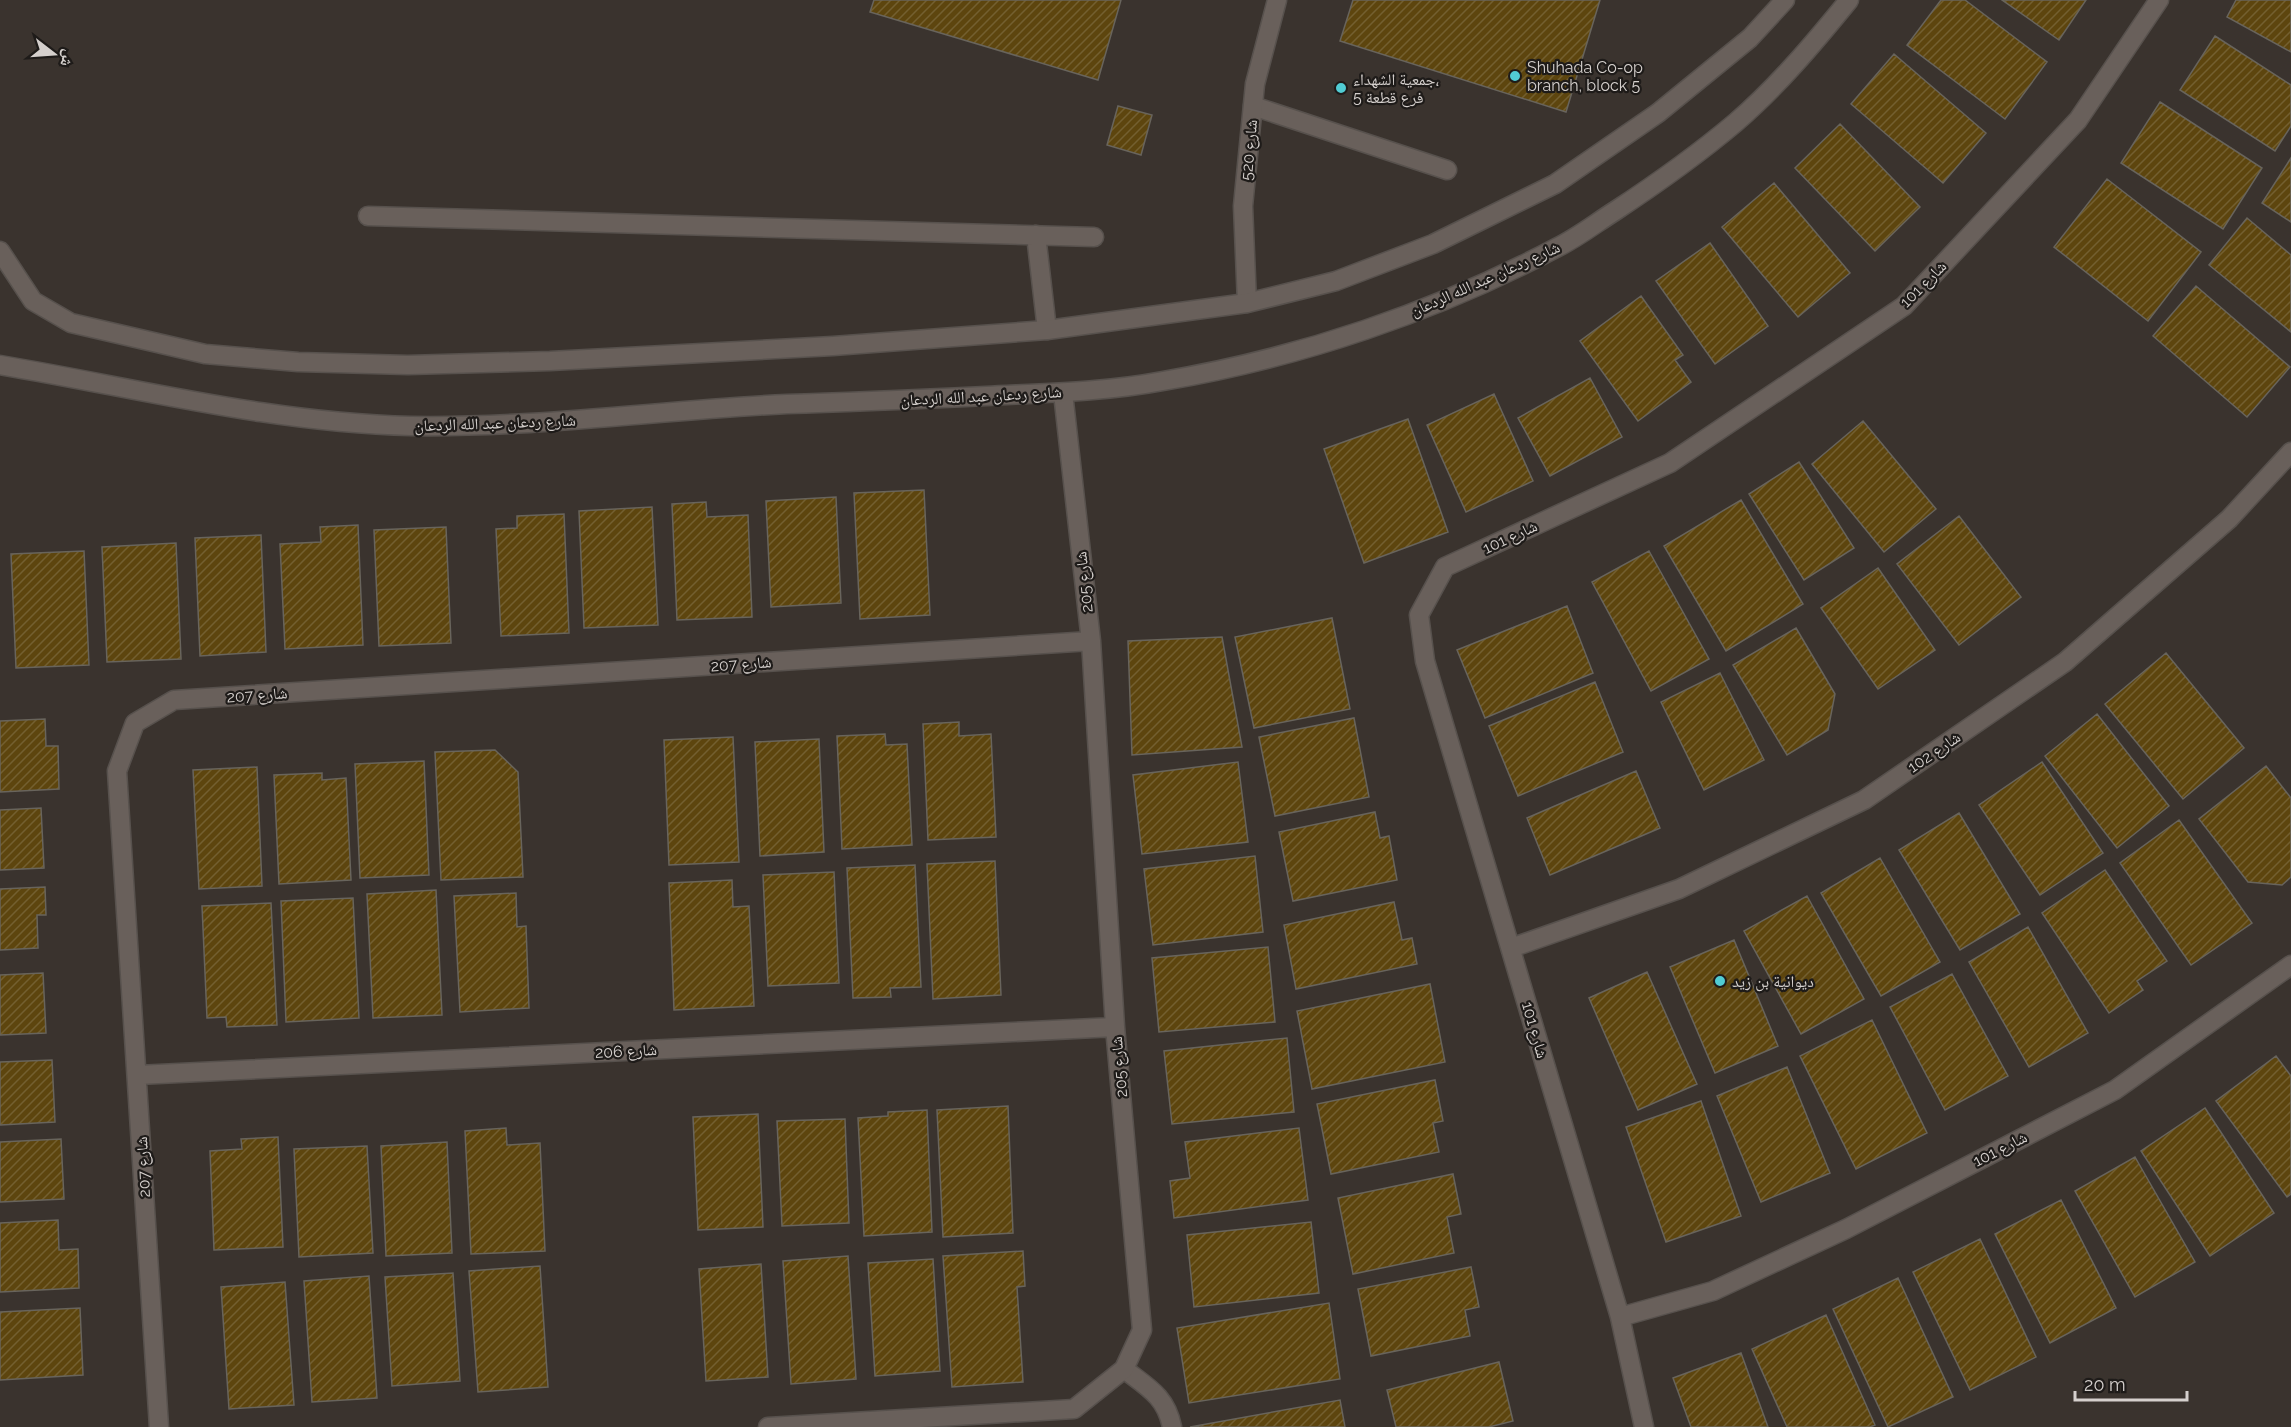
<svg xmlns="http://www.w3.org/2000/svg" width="2291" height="1427" viewBox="0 0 2291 1427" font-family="Raleway,'Noto Naskh Arabic',sans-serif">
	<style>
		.building { fill: url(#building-hatch); stroke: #68645c; stroke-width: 1.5 }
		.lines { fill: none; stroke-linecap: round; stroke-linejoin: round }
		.lane-casing { stroke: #57514d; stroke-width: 21 }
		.street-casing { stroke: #57514d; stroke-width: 21 }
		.secondary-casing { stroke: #57514d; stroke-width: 21 }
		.lane { stroke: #69605b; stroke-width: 18 }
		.street { stroke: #69605b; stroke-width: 18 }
		.secondary { stroke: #69605b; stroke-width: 18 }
		.poi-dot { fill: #51ccd3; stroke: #1e1b19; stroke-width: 2 }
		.labels { text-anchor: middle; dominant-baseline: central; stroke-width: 4.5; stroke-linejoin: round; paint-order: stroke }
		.poi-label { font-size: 16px; fill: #d5d0cd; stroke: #1e1b19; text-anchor: start }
		.street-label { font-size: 16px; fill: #d5d0cd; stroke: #1e1b19 }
	</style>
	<defs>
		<pattern id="building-hatch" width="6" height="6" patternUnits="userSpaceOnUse" patternTransform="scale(1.5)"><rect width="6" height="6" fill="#5d450e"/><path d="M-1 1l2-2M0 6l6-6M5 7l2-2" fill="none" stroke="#735f30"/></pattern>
	</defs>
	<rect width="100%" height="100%" fill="#3a332e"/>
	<path class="building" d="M874,0H1121L1098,80L870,12Z
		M1353,0H1600L1566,112L1340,41Z
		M1941,0H1965L2047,62L2005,119L1907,45Z
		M2002,0H2086L2059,40Z
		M2236,0H2291V52L2227,17Z
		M2215,36L2291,85V126L2275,151L2180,90Z
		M1894,54L1986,133L1943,183L1851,104Z
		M2160,102L2262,168L2223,229L2121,163Z
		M1118,106L1152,115L1141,155L1107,145Z
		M1840,124L1920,207L1875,251L1795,168Z
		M2291,158V222L2262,203Z
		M2107,179L2201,252L2148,321L2054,247Z
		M1774,183L1850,273L1798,317L1722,227Z
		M2247,218L2291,255V332L2209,265Z
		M1710,243L1768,326L1715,364L1656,281Z
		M2196,286L2290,367L2247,417L2153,336Z
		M1641,296L1683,355L1675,360L1691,382L1638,421L1580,341Z
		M1590,378L1622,437L1550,476L1518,418Z
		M1494,394L1533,481L1466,512L1427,425Z
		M1408,419L1448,532L1364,563L1324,449Z
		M1863,421L1936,509L1884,552L1812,464Z
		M1799,462L1854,548L1804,580L1749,494Z
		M924,490L930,615L860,619L854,493Z
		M836,497L841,603L771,607L766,501Z
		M1741,500L1803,604L1726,651L1664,546Z
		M706,502L707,517L748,515L752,617L677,620L672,504Z
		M652,507L658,625L584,628L579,511Z
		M564,514L569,633L501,636L496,529L517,528V516Z
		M1959,516L2021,597L1959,645L1897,564Z
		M358,525L363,645L285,649L280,544L321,542L320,527Z
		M446,527L451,643L379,646L374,530Z
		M261,535L266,652L200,656L195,538Z
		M176,543L181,659L107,662L102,547Z
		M84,551L89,665L16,668L11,554Z
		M1649,551L1709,659L1651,691L1592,582Z
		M1878,568L1935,650L1878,689L1821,608Z
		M1567,606L1593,673L1485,718L1457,650Z
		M1332,618L1350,709L1254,728L1235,637Z
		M1796,628L1835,694L1828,730L1787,755L1733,665Z
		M1222,637L1242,747L1132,755L1128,641Z
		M2166,653L2244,748L2183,799L2105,704Z
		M1720,673L1764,760L1704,790L1661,702Z
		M1595,682L1623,752L1518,796L1489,726Z
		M2097,714L2169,806L2117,848L2045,756Z
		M1354,718L1369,797L1275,816L1259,737Z
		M45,719L46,746H58L59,789L0,792V721Z
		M959,722V736L991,734L996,837L928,840L923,724Z
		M885,734L886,745L907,744L912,845L842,849L837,736Z
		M733,737L739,862L669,865L664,740Z
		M819,739L824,852L760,856L755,742Z
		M495,750L518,772L523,877L441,880L435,752Z
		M424,761L429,875L360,878L355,764Z
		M1238,762L1248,842L1142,854L1133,775Z
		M2042,762L2103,853L2040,895L1979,805Z
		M2266,766L2291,798V877L2282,885L2248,882L2199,819Z
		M257,767L262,886L199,889L193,770Z
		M1636,771L1660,828L1550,875L1527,818Z
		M322,773V780L346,778L351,880L279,884L274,775Z
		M41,808L44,868L0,870V810Z
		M1375,812L1380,838L1389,836L1397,880L1293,901L1279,832Z
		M1959,813L2020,914L1960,950L1899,850Z
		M2179,820L2252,923L2191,965L2120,863Z
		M1255,856L1263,932L1153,945L1144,869Z
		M1880,858L1940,962L1881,996L1821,893Z
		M995,861L1001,995L933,999L927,864Z
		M915,865L921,987L890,988L891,997L853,998L847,868Z
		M2105,870L2167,961L2137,981L2143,990L2109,1013L2042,913Z
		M834,872L839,983L768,986L763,875Z
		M732,880L733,907L749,906L754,1006L674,1010L669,883Z
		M45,887L46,915H37L38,948L0,950V889Z
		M436,890L442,1015L373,1018L367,894Z
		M516,893L517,927L526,926L529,1008L460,1012L454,896Z
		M1807,896L1864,999L1801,1034L1744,931Z
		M353,898L359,1018L286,1022L281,901Z
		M1394,902L1402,940L1412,938L1417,964L1296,989L1284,925Z
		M271,903L277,1025L227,1027L226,1017L207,1018L202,906Z
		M2028,927L2088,1033L2029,1067L1969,962Z
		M1734,940L1778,1046L1715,1073L1670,967Z
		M1268,947L1275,1022L1159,1032L1152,958Z
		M1647,972L1697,1084L1638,1110L1589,998Z
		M43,973L46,1033L0,1035V975Z
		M1952,974L2008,1076L1945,1110L1890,1007Z
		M1430,984L1445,1062L1312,1089L1297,1011Z
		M1872,1020L1927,1133L1856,1169L1800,1056Z
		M1287,1038L1294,1112L1172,1124L1164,1051Z
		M2276,1056L2291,1076V1194L2287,1197L2216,1101Z
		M52,1060L55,1122L0,1125V1062Z
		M1787,1067L1830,1173L1761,1202L1717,1096Z
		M1435,1080L1443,1121L1433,1123L1439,1152L1331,1174L1317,1104Z
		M1701,1101L1741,1216L1666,1242L1626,1127Z
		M1008,1106L1013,1233L943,1237L937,1110Z
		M2205,1108L2274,1213L2210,1256L2141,1151Z
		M927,1110L932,1232L864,1236L858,1118L888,1116V1112Z
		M758,1114L763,1227L698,1230L693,1117Z
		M845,1119L849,1223L782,1226L777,1121Z
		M506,1128L507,1145L540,1143L545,1251L471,1254L465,1131Z
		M1299,1128L1308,1200L1174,1218L1170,1181L1190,1178L1185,1142Z
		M278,1137L283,1247L214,1250L210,1151L242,1149L241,1139Z
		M61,1139L64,1199L0,1202V1142Z
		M447,1142L452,1253L386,1256L381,1146Z
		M367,1146L373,1253L299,1257L294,1149Z
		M2135,1157L2195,1262L2135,1297L2075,1191Z
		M1453,1174L1461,1214L1447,1217L1454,1253L1353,1274L1338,1198Z
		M2061,1200L2116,1308L2050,1343L1995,1234Z
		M58,1220L59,1250L78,1249L79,1288L0,1292V1223Z
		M1311,1222L1319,1293L1194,1307L1187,1235Z
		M1980,1239L2036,1357L1970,1390L1913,1272Z
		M1023,1251L1025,1286L1017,1287L1023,1382L952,1387L943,1256Z
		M848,1256L856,1379L791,1384L783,1261Z
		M933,1259L940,1371L875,1376L868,1263Z
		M761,1264L768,1377L706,1381L699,1269Z
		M540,1266L548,1387L478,1392L469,1271Z
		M1471,1267L1479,1307L1465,1310L1470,1336L1371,1356L1358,1289Z
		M453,1273L460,1381L392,1386L385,1277Z
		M369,1276L377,1398L312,1402L304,1281Z
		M1898,1278L1953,1397L1888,1427L1833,1309Z
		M285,1282L294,1405L229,1409L221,1287Z
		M1329,1303L1340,1379L1189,1403L1177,1328Z
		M80,1308L83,1375L0,1380V1312Z
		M1826,1315L1875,1425L1870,1427H1787L1752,1349Z
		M1741,1353L1768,1427H1691L1673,1378Z
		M1499,1362L1513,1421L1489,1427H1396L1387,1390Z
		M1340,1400L1345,1427H1190Z"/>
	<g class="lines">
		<g class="lane-casing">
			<path id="lane" d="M1253,106L1447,170
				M368,216L1094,237
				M1036,235L1047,330
				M1124,1369C1147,1387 1166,1396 1172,1427"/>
		</g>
		<g class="street-casing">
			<path id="street" d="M1247,303L1243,206L1255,84L1277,0
				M1511,948L1679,889L1864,800L2065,662L2229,519L2291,452
				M138,1075L1115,1027
				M1620,1317L1713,1291L1846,1229L2115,1090L2291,965
				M159,1427L117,771L135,723L174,700L1091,641
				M768,1427L1074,1409L1124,1369L1142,1330L1115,1027L1091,641L1063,393
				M1644,1427L1620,1317L1425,661L1419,615L1445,567L1670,463L1904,306L2078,120L2159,0"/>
		</g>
		<g class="secondary-casing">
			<path id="secondary" d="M0,251L33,301L71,323L205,354L298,362L408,365L550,361L833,346L1047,330L1247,303L1336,281L1433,244L1555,184L1658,113L1750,38L1785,0
				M0,365C137,388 272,423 411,426C537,428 662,410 787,404C853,402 920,399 986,396C1045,393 1105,392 1163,381C1299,358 1435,312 1556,248C1577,238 1596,223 1615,211C1656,184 1697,155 1735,123C1777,87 1814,43 1849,0"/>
		</g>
		<use href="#lane" class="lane"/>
		<use href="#street" class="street"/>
		<use href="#secondary" class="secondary"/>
	</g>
	<g class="poi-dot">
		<circle cx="1515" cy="76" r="6"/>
		<circle cx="1341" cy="88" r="6"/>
		<circle cx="1720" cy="981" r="6"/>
	</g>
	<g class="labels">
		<g class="poi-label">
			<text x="1527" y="67">Shuhada Co-op<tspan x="1527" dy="18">branch, block 5</tspan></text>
			<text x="1353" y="79">جمعية الشهداء،<tspan x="1353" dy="18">فرع قطعة 5</tspan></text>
			<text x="1732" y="981">ديوانية بن زيد</text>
		</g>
		<g class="street-label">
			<text transform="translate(1249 150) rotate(-85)">شارع 520</text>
			<text transform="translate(1485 279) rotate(-24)">شارع ردعان عبد الله الردعان</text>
			<text transform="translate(1923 284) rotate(-45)">شارع 101</text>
			<text transform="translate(981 396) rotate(-3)">شارع ردعان عبد الله الردعان</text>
			<text transform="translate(495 423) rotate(-2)">شارع ردعان عبد الله الردعان</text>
			<text transform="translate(1510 537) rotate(-25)">شارع 101</text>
			<text transform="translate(1084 582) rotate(-96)">شارع 205</text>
			<text transform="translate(741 664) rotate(-4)">شارع 207</text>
			<text transform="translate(257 695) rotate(-4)">شارع 207</text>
			<text transform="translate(1934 752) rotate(-34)">شارع 102</text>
			<text transform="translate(1535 1030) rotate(74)">شارع 101</text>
			<text transform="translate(626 1051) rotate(-3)">شارع 206</text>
			<text transform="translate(1119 1067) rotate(-95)">شارع 205</text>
			<text transform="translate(2000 1149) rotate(-27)">شارع 101</text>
			<text transform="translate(143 1167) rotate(-93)">شارع 207</text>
		</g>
	</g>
	<g transform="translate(54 54) rotate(107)" stroke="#1e1b19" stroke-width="4.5" paint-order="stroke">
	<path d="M0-4.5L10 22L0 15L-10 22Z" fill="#d5d0cd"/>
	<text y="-9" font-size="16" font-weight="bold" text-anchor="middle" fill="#d5d0cd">ش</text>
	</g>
	<path d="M2075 1391v9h112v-9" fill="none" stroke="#d5d0cd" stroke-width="3"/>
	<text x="2084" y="1391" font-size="18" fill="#d5d0cd" stroke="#1e1b19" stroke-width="4.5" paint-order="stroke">20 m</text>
</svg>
